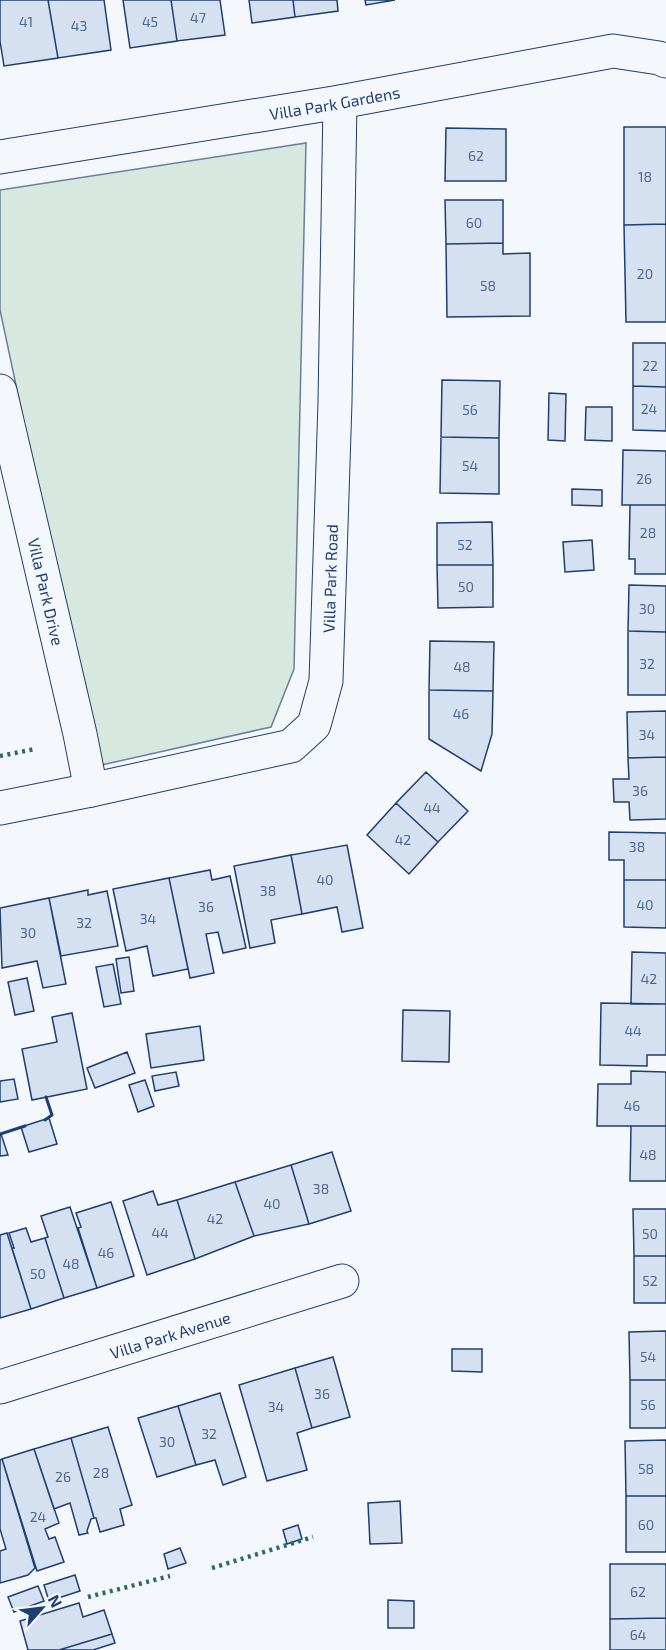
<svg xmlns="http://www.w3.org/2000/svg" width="666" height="1650" viewBox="0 0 666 1650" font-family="'Exo 2',sans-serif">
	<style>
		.green { fill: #d7e8df; stroke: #687fa3; stroke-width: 1.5 }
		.building { fill: #d5e0f0; stroke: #1d3f73; stroke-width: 1.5 }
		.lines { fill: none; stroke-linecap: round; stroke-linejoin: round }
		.minor-casing { stroke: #1d3f73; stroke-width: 35 }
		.minor { stroke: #f4f7fb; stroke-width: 33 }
		.hedge { stroke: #2c6c60; stroke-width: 4.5; stroke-dasharray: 3 4.5; stroke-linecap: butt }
		.wall { stroke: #1d3f73; stroke-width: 3 }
		.labels { text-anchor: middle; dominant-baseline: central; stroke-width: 4.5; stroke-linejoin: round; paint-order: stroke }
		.number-label { font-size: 14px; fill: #4b6792 }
		.street-label { font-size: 16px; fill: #1d3f73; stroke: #f4f7fb }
	</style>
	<rect width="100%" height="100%" fill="#f4f7fb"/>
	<path class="green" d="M306,143L294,669L271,727L97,766L0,310V190Z"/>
	<path class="building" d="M0,0H48L58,58L4,66L0,41Z
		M48,0H104L111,50L58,58Z
		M123,0H171L177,41L130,48Z
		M171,0H220L225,35L177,41Z
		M249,0H293L295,17L252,23Z
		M293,0H337L338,11L295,17Z
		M365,0H395L366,5Z
		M624,127H666V224L624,225Z
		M446,128L506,129V181H445Z
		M445,200H503V243L446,244Z
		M666,224V322H626L624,225Z
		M503,243V254L530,253V316L447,317L446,244Z
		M633,343H666V387L633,386Z
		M442,380L500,381L499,438L441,437Z
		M633,386L666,387V431L633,430Z
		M549,393L566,394L565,441L548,440Z
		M586,407H612V441L585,440Z
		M441,437L499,438V494L440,493Z
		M623,450L666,451V505H622Z
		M572,489L602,490V506L572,505Z
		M630,505H666V574H635V559H629Z
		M492,522L493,565H437V523Z
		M592,540L594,570L565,572L563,542Z
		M437,565H493V607L438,608Z
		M629,585L666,586V632L628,631Z
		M628,631L666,632V695H628Z
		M430,641L494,642L493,691L429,690Z
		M429,690L493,691L492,734L481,771L429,739Z
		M666,711V757L628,758L627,712Z
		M666,757V819L630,820L629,802H614L613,779H629L628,758Z
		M426,772L468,811L438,842L396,803Z
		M396,803L438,842L409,874L367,835Z
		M609,832L666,833V880H624V860H609Z
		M347,845L363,928L342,932L337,907L302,914L291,855Z
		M291,855L302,914L271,920L275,943L250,948L234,866Z
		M210,870L212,880L230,876L246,948L223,953L218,932L206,934L214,973L190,978L169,878Z
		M169,878L188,969L153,976L147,946L126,951L113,889Z
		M624,880H666V928L624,927Z
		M88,890V895L107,891L118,946L61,956L49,898Z
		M49,898L66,984L43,988L37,961L2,968L0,908Z
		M632,952L666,953V1004H631Z
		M129,957L134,991L121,993L116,959Z
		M113,964L121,1004L104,1007L96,967Z
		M27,978L34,1011L15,1015L8,982Z
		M601,1003L666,1004V1055H647V1066L600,1065Z
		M403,1010L450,1011L449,1062L402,1061Z
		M72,1013L87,1089L32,1100L22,1049L57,1042L52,1017Z
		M200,1026L204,1060L151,1068L146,1034Z
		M127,1052L135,1073L95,1088L87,1068Z
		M631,1071L666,1072V1126H597L598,1084H631Z
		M176,1072L179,1086L155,1091L152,1076Z
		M14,1079L18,1099L0,1102V1081Z
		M145,1080L154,1106L138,1112L129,1085Z
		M49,1118L57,1144L29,1152L21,1127Z
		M631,1126H666V1181H630Z
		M0,1134H1L8,1155L0,1156Z
		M332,1152L351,1211L309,1224L291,1165Z
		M291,1165L309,1224L254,1236L235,1182Z
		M235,1182L254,1236L195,1259L177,1200Z
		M153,1191L158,1205L177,1200L195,1259L147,1275L123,1201Z
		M111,1202L134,1276L97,1288L78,1228L81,1227L76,1213Z
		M70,1207L97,1288L64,1298L45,1238L48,1237L41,1216Z
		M633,1209H666V1256H634Z
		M26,1228L31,1242L45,1238L64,1298L31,1309L12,1248H14L9,1233Z
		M7,1233L31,1309L0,1318V1235Z
		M634,1256H666V1303H634Z
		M666,1331V1380H630L629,1332Z
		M452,1349H482V1372L452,1371Z
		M333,1357L350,1417L312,1428L295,1368Z
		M295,1368L312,1428L297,1433L307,1470L267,1481L239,1385Z
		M630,1380H666V1428H630Z
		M220,1393L246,1477L223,1485L215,1460L196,1465L178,1406Z
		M178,1406L196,1465L157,1477L138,1418Z
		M108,1427L132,1505L120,1509L124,1525L100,1532L96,1518H94L71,1438Z
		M71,1438L94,1518L91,1519L87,1531L88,1533L79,1535L70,1503L54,1509L34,1449Z
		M666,1440V1496H626L625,1441Z
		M34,1449L59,1523L45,1529L49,1539L55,1537L64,1562L37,1571L2,1459Z
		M2,1459L35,1568L28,1575L0,1583V1551L6,1549L0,1529V1460Z
		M626,1496H666V1552H626Z
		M400,1501L402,1543L370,1544L368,1503Z
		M298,1525L302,1539L287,1544L283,1530Z
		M180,1548L186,1563L168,1569L164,1554Z
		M610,1564H666V1618L610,1619Z
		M75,1575L80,1591L49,1601L44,1585Z
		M38,1586L44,1601L14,1612L8,1597Z
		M388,1600L414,1601V1628H388Z
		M79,1603L83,1617L104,1610L112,1634L59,1650H28L20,1621Z
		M666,1618V1650H610V1619Z
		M112,1634L115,1643L93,1650H59Z"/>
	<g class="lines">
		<g class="minor-casing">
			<g id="minor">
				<path id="s1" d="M0,157L340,102L613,51L659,58L666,61"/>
				<path id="s2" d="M0,391L80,734L91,790"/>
				<path id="s3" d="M0,808L91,790L291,746L314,725L326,681L335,402L340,102"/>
				<path id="s4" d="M0,1387L342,1281"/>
			</g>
		</g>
		<use href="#minor" class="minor"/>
		<path class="hedge" d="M0,756L35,749
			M212,1568L313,1537
			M88,1597L170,1576"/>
		<path class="wall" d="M45,1120L52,1115L46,1097
			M0,1134L25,1126"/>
	</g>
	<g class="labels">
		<g class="number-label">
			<text x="198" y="17">47</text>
			<text x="26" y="21">41</text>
			<text x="150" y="21">45</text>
			<text x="79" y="25">43</text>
			<text x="476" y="155">62</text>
			<text x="645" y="176">18</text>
			<text x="474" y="222">60</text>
			<text x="645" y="273">20</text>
			<text x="488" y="285">58</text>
			<text x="650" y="365">22</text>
			<text x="649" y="408">24</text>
			<text x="470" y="409">56</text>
			<text x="470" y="465">54</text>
			<text x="644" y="478">26</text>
			<text x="648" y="532">28</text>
			<text x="465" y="544">52</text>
			<text x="466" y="586">50</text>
			<text x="647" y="608">30</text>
			<text x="647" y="663">32</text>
			<text x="462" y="666">48</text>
			<text x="461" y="713">46</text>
			<text x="647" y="734">34</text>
			<text x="640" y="790">36</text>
			<text x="432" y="807">44</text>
			<text x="403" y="839">42</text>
			<text x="637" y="846">38</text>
			<text x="325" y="879">40</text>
			<text x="268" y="890">38</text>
			<text x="645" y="904">40</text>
			<text x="206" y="906">36</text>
			<text x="148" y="918">34</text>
			<text x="84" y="922">32</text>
			<text x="28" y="932">30</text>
			<text x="649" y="978">42</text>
			<text x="633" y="1030">44</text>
			<text x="632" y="1105">46</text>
			<text x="648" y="1154">48</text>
			<text x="321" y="1188">38</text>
			<text x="272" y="1203">40</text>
			<text x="215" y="1218">42</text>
			<text x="160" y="1232">44</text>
			<text x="650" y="1233">50</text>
			<text x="106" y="1252">46</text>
			<text x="71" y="1263">48</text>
			<text x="38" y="1273">50</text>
			<text x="650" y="1280">52</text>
			<text x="648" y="1356">54</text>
			<text x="322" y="1393">36</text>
			<text x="648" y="1404">56</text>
			<text x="276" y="1406">34</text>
			<text x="209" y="1433">32</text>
			<text x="167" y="1441">30</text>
			<text x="646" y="1468">58</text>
			<text x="101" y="1472">28</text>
			<text x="63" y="1476">26</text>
			<text x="38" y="1516">24</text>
			<text x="646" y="1524">60</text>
			<text x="638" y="1591">62</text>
			<text x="638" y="1634">64</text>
		</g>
		<g class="street-label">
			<text stroke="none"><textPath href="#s1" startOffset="339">Villa Park Gardens</textPath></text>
			<text stroke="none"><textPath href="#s3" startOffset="477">Villa Park Road</textPath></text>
			<text stroke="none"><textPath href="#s2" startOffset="206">Villa Park Drive</textPath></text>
			<text stroke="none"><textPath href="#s4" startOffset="178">Villa Park Avenue</textPath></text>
		</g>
	</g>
	<g transform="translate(42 1608) rotate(62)" stroke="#f4f7fb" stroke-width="4.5" paint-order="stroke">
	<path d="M0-4.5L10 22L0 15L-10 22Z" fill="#1d3f73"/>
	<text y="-9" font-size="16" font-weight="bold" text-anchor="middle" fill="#1d3f73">N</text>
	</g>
</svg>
